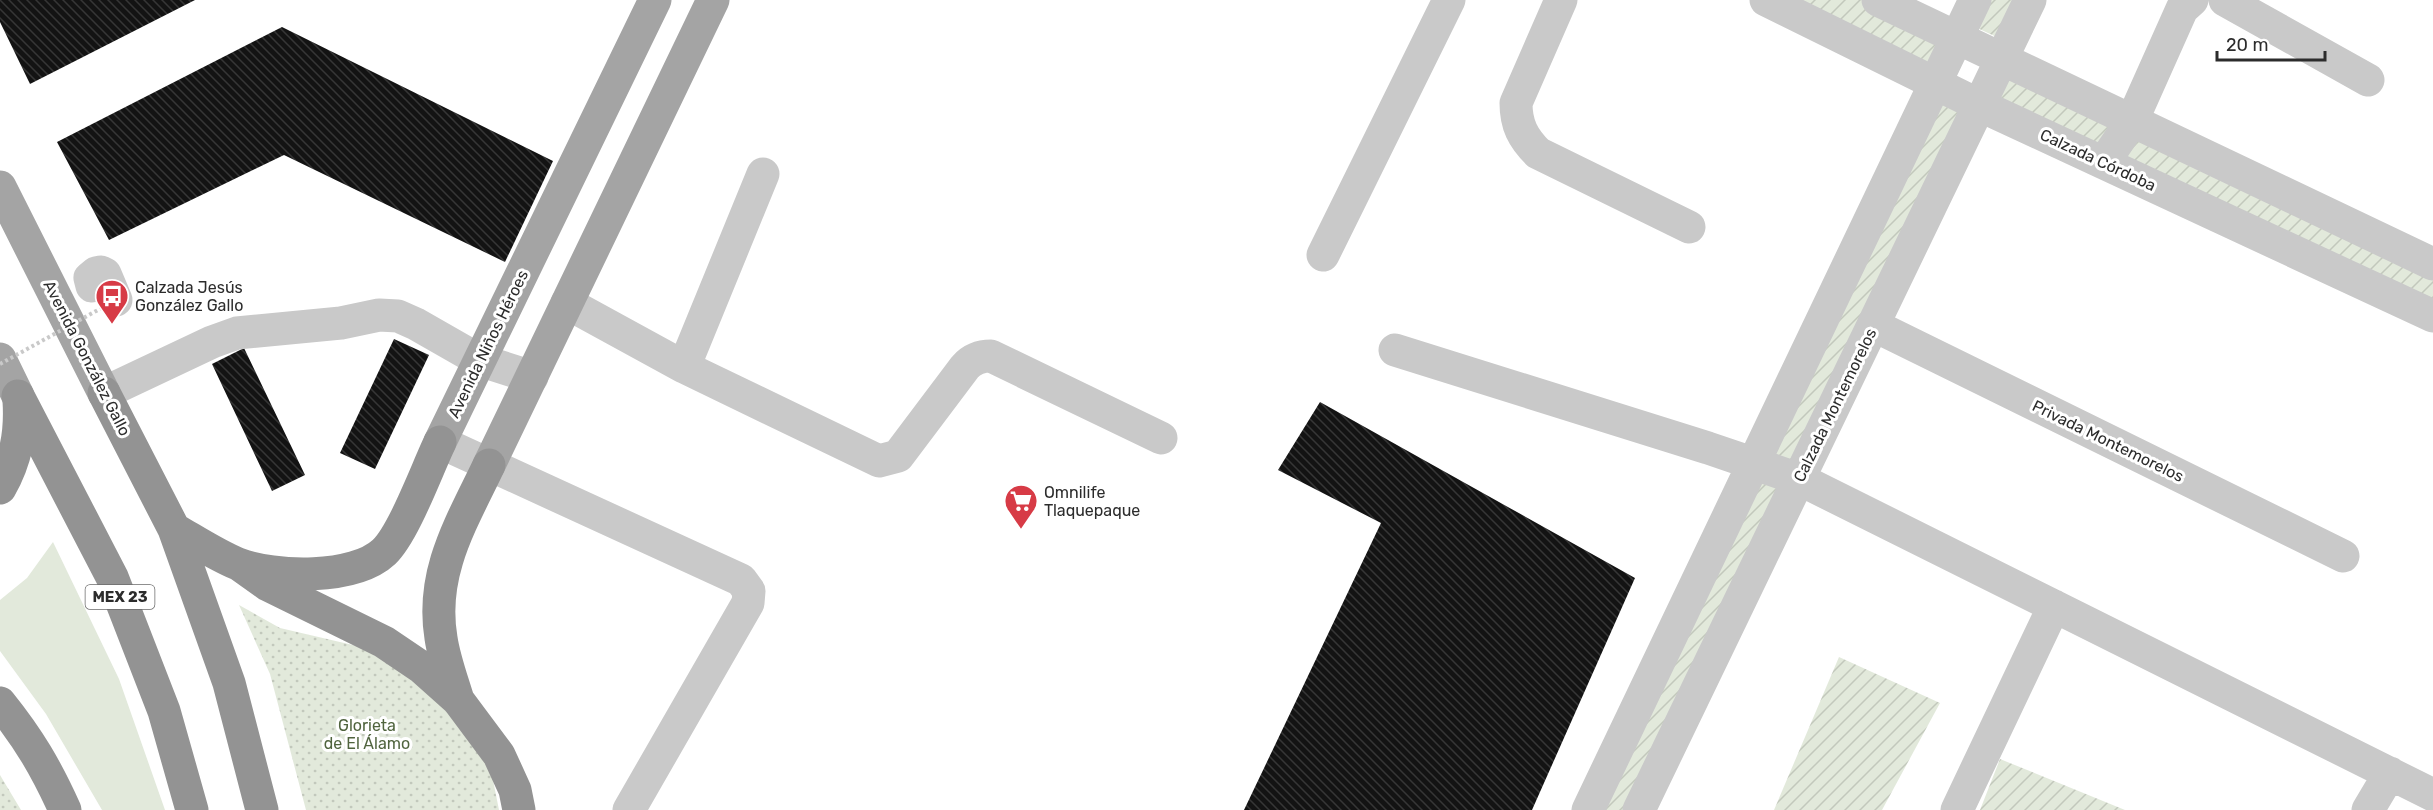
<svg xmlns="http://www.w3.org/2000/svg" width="2433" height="810" viewBox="0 0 2433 810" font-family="Rubik,sans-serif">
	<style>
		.grass { fill: #e2e9db }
		.park { fill: url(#park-dots) }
		.garden { fill: url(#garden-furrows) }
		.building { fill: url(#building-back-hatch) }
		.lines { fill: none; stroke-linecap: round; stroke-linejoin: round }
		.minor { stroke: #c9c9c9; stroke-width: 33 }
		.major { stroke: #a4a4a4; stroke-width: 33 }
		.highway { stroke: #939393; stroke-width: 33 }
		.path-bridge { stroke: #c9c9c9; stroke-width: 4; stroke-dasharray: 3 3; stroke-linecap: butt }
		.labels { text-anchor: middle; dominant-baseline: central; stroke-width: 6; stroke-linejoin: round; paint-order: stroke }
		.shield { fill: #fff; stroke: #6b6b6b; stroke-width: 1.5 }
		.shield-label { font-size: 15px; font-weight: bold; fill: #2c2c2c }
		.street-label { font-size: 16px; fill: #2c2c2c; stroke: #fff }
		.poi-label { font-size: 16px; fill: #2c2c2c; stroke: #fff; text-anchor: start }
		.park-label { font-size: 16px; fill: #50643e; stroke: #fff }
	</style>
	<defs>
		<pattern id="park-dots" width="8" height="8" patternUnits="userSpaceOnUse" patternTransform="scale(1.5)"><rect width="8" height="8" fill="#e2e9db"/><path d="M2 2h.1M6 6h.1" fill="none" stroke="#c2c8bc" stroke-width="1.8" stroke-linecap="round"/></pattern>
		<pattern id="garden-furrows" width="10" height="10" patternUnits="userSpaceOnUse" patternTransform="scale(1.5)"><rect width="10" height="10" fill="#e2e9db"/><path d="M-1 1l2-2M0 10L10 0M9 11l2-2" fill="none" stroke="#c2c8bc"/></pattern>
		<pattern id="building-back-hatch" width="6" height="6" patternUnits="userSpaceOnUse" patternTransform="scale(1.5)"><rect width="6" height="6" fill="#131313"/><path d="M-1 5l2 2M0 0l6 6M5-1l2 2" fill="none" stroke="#363636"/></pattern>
	</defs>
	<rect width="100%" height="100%" fill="#fff"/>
	<path class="grass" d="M53,542L119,679L165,810H102L46,714L0,651V600L27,578Z"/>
	<path class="park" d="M239,605L280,628L357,646L423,680L490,765L499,810H306L270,674Z
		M0,775L21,810H0Z"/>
	<path class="garden" d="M1770,0H1878L1957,38L1936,83L1979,105L2001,59L2433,268V312L1979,105L1629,810H1586L1935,83Z
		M1985,0H2022L2003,40L1973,26Z
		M1839,657L1940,703L1882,810H1774Z
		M2000,759L2125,810H1980Z"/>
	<path class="building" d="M0,0H195L30,84L0,22Z
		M282,27L553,161L505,262L284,155L109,240L57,142Z
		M394,339L429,355L375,469L340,453Z
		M244,348L305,475L272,491L212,364Z
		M1320,402L1635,578L1532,810H1244L1381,523L1278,470Z"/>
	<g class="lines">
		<path class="minor" d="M1561,0L1516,103C1516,125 1523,138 1538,153L1689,227
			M1766,0L1979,105L2433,316
			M1878,0L2433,264
			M2225,0L2368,80
			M2104,162L2132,121L2182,9L2192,0
			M1323,255L1449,0
			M92,286L90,278L96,273L101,272L105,274L116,300
			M567,303L684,367L879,461L898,456L965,367C972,359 980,356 991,356L1161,438
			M1873,325L2343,556
			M1395,350L1708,448L1799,479L2433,795
			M684,367L763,174
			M104,393L212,342L237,333L341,323L379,315L398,316L416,324L479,360L532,377
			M440,442L741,580L749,591L748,603L629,810
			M1588,810L1975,0
			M1639,810L2030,0
			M1957,810L2054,606
			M2368,810L2390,773"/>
		<path class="major" d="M0,187L104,393
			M0,359L18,396
			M440,442L655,0
			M489,465L713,0"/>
		<path class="highway" d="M104,393L174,529L229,683L262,810
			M18,396L112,577L164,711L192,810
			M0,488C16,460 21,433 19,401
			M174,529C195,541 216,555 238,564C275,578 354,580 384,552C404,533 427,469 440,442
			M240,565L268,585L384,642L421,667L458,700L499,755L515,790L519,810
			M458,700C452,680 444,659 441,638C430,572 462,522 489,465
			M0,703C29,739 46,768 65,810"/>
		<path class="path-bridge" d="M0,364L116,300"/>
	</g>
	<defs>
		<g id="bus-pin" transform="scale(1.725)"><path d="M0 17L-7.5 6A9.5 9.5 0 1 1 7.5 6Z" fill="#d73b46" stroke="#fff"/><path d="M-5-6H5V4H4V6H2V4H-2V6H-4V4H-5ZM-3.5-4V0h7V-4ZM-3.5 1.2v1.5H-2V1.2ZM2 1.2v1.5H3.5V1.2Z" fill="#fff"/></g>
		<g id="supermarket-pin" transform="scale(1.725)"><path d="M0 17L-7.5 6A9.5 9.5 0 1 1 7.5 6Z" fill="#d73b46" stroke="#fff"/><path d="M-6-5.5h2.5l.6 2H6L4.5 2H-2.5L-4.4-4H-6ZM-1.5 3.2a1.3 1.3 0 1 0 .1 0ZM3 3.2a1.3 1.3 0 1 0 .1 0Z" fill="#fff"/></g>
	</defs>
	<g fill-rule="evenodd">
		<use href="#bus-pin" x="112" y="296"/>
		<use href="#supermarket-pin" x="1021" y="501"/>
	</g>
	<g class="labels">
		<rect class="shield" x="85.5" y="585" width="69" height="24" rx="4.5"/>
		<g class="shield-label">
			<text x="120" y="597">MEX 23</text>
		</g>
		<g class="street-label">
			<text transform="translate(2098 160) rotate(25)">Calzada Córdoba</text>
			<text transform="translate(488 344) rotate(-64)">Avenida Niños Héroes</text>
			<text transform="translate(87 358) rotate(63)">Avenida González Gallo</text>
			<text transform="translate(1835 405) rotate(-64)">Calzada Montemorelos</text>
			<text transform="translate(2108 441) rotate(26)">Privada Montemorelos</text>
		</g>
		<g class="poi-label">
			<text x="135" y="287">Calzada Jesús<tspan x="135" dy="18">González Gallo</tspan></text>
			<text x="1044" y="492">Omnilife<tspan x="1044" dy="18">Tlaquepaque</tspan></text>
		</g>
		<g class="park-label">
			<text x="367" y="725">Glorieta<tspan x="367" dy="18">de El Álamo</tspan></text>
		</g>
	</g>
	<path d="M2217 51v9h108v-9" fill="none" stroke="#2c2c2c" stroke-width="3"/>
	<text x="2226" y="51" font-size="18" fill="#2c2c2c" stroke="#ffffff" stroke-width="4.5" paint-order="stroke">20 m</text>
</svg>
